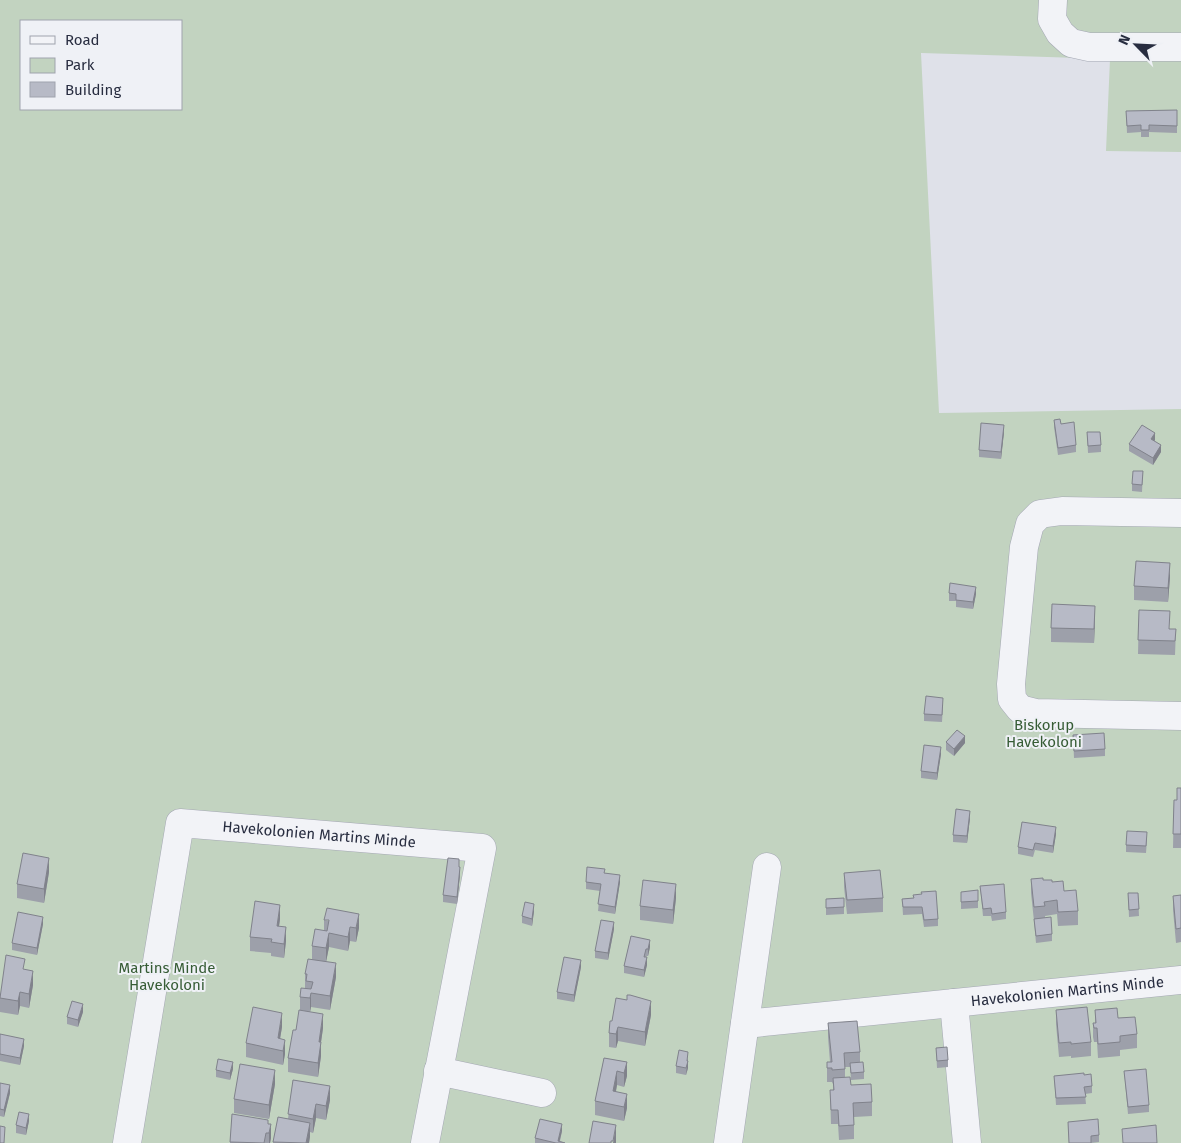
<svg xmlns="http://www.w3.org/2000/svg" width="1181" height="1143" viewBox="0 0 1181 1143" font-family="'Fira Sans',sans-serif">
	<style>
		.green { fill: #c2d3c0; fill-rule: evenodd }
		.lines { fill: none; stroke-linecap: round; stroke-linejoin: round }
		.minor-casing { stroke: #a4a7b3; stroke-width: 29 }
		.minor { stroke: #f2f3f7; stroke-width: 28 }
		.wall { fill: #9da0aa }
		.shaded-wall { fill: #80828b }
		.building { fill: #b7bac6; stroke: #80828b }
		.labels { text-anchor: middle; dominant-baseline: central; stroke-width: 4; stroke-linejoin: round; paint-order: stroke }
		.park-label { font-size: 15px; fill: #365c35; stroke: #eff1f6 }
		.street-label { font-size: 15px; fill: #282d40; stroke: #eff1f6 }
	</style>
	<rect width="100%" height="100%" fill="#dfe1e9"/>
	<path class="green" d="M0,0H1181V152L1106,151L1110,59L921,53L939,413L1181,409V1143H0ZM21,21H181V109H21Z"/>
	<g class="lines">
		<g class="minor-casing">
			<g id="minor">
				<path d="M1053,0L1052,19L1060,33L1071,43L1089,47H1181"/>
				<path d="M1181,513L1062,511L1040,514L1030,524L1024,547L1011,684L1012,699L1020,709L1036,713L1181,716"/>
				<path d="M954,1003L967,1143"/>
				<path id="s1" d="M745,1024L1181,980"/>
				<path d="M438,1071L542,1093"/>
				<path id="s2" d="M127,1143L180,823L482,848L425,1143"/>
				<path d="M728,1143L767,867"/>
			</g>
		</g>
		<use href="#minor" class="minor"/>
	</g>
	<path class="wall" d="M1177,110V133L1149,132V137H1141V132L1127,133L1126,111Z
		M1054,420L1061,424L1076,445V452L1058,455L1054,427Z
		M1004,432L1001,459L979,457V450Z
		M1087,432L1101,445V452L1088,453Z
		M1155,440L1154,441L1161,452L1153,465L1129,451V444Z
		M1143,471L1142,492L1132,491V484Z
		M1170,577L1168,602L1134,600V586Z
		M949,593L976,594L973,609L956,607V601H949Z
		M1139,610L1170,629H1176L1175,655L1138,654Z
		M1095,619L1094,643L1051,642V628Z
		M943,705L942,722L924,721V714Z
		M1073,735L1105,749V756L1074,758Z
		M946,742L965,743L954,756L946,750Z
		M941,754L937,780L921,778V771Z
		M1181,788V848H1173L1174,800H1177Z
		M970,818L967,843L953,842V835Z
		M1056,834L1053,853L1035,850L1033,857L1018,854V847Z
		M1147,839L1146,853L1126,852V845Z
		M459,867L460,874L457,904L443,902V895Z
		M49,872L44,903L17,898V884Z
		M605,873L620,882L615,914L598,911L600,891L586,889V882Z
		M844,873L883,898V912L847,914L844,887Z
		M1031,879L1043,880L1052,882L1064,891L1078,911V925L1058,926L1057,914L1045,916V917L1052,934V941L1036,943L1034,921L1031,893Z
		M980,886L1006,912V919L992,921L991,916H983Z
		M961,892L978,901V908L961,909Z
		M1128,893H1138L1139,916L1129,917Z
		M1181,895V942L1176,943L1173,910V896Z
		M676,898L673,924L640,920V906Z
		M844,898V914L826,915V899Z
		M913,898L938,919V926L924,927L922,914L903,915L902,899Z
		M534,911L532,926L522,923V916Z
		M280,919L279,926L286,941L284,958L271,956V953L250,951V937Z
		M324,920L359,928L356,942L350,941L348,951L329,947L326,962L336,977L330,1010L311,1007L310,1012L323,1028L321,1042V1056L318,1077L288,1072V1058L296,1030L300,1010V997L306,988H305V974L312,960V946L324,931Z
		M43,924L37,955L12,950V943Z
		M614,929L608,960L595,958V951Z
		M631,936L650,947L648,956H646L647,965L644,977L624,973V966Z
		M581,967L574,1002L557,999V992Z
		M25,970L33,985L29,1008L20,1006L18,1015L0,1012V994Z
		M1056,1010L1091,1042V1056L1071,1058V1056L1059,1057L1056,1024Z
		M1095,1010L1118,1018L1137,1034V1048L1120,1050V1056L1098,1058L1097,1042H1094L1093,1037V1023H1095Z
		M83,1012L78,1027L67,1024V1017Z
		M651,1015L645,1046L618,1041L616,1048L609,1047V1033L612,1021Z
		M828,1023L860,1052V1062L864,1072V1079L851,1080L850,1067H845V1077L851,1085L872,1102V1116L854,1117V1139L839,1140L838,1124H831L830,1090H833V1084L832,1082H827V1062H830L828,1037Z
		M282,1027L280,1039L285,1054L283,1065L246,1057V1043Z
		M0,1034L24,1046L20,1065L0,1061Z
		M936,1048L948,1060V1067L937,1068Z
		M604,1058L627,1062V1076L624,1087L617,1085L616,1092L627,1108L624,1121L595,1115V1101Z
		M688,1059V1068L686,1075L676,1073V1066Z
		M233,1069L230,1080L216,1077V1070Z
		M1124,1071L1149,1105V1112L1128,1114Z
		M1084,1075L1092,1086V1093L1085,1094L1086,1104L1056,1105L1054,1076Z
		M293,1080L330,1100L326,1120L316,1118L313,1133L310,1132L309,1143H273L278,1117L288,1119Z
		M0,1083L10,1093L4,1117L0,1116Z
		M275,1084L269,1119L234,1113V1099Z
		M232,1114L268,1124L271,1138L270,1143H230Z
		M29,1121L26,1135L16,1133V1125Z
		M1068,1122L1099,1135V1142L1091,1143H1069Z
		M562,1131L560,1141L565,1143H535V1138Z"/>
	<path class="shaded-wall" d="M1004,425V432L1001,459V452Z
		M1155,433V440L1151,446V439Z
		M1161,445V452L1153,465V458Z
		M1170,563V577L1168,602V588Z
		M976,587V594L973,609V602Z
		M1095,606V619L1094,643V629Z
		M965,736V743L954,756V749Z
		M941,747V754L937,780V773Z
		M970,811V818L967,843V836Z
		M1056,827V834L1053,853V846Z
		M49,858V872L44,903V889Z
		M460,867V874L457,904V897Z
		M620,875V882L615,914V907Z
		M676,884V898L673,924V910Z
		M534,904V911L532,926V919Z
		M280,905V919L277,940V926Z
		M359,914V928L356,942V928Z
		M43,917V924L37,955V948Z
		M614,922V929L608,960V953Z
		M286,927V941L284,958V944Z
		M350,927V941L348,951V937Z
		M329,933V947L326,962V948Z
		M650,940V947L648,956V949Z
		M647,957V965L644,977V970Z
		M581,960V967L574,1002V995Z
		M336,963V977L330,1010V996Z
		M33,971V985L29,1008V994Z
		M20,992V1006L18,1015V1001Z
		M311,993V1007L310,1012V998Z
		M651,1001V1015L645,1046V1032Z
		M83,1004V1012L78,1027V1020Z
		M282,1013V1027L278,1050V1038Z
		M323,1014V1028L319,1056V1042Z
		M618,1027V1041L616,1048V1034Z
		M24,1039V1046L20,1065V1058Z
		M285,1040V1054L283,1065V1051Z
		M321,1042V1056L318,1077V1063Z
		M688,1052L687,1064L688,1061V1068L686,1075L687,1061Z
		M233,1062V1069L230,1080V1073Z
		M627,1062V1076L624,1087V1073Z
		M275,1070V1084L269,1119V1105Z
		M617,1071V1085L613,1105V1091Z
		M10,1085V1093L4,1117V1110Z
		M330,1086V1100L326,1120V1106Z
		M627,1094V1108L624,1121V1107Z
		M316,1104V1118L313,1133V1119Z
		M29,1114V1121L26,1135V1128Z
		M310,1123V1137L309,1143H306Z
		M271,1124V1138L270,1143H269V1133Z
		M562,1124V1131L559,1143L558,1141Z
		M616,1125V1143H613Z"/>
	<path class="building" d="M1177,110V126L1149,125V130H1141V125L1127,126L1126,111Z
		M1060,419L1061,424L1074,422L1076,445L1058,448L1054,420Z
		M981,423L1004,425L1001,452L979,450Z
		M1142,425L1155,433L1151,439L1161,445L1153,458L1129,444Z
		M1087,432H1100L1101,445L1088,446Z
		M1133,471H1143L1142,485L1132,484Z
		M1136,561L1170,563L1168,588L1134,586Z
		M950,583L976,587L973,602L956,600V594L949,593Z
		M1052,604L1095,606L1094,629L1051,628Z
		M1139,610L1170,611L1169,629H1176L1175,641L1138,640Z
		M926,696L943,698L942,715L924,714Z
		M957,730L965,736L954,749L946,742Z
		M1104,733L1105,749L1074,751L1073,735Z
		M924,745L941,747L937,773L921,771Z
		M1177,788H1181V834H1173L1174,800H1177Z
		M956,809L970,811L967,836L953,835Z
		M1022,822L1056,827L1053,846L1035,843L1033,850L1018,847Z
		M1127,831L1147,832L1146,846L1126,845Z
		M23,853L49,858L44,889L17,884Z
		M448,858L459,859V867H460L457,897L443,895Z
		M587,867L605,869L604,873L620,875L615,907L598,904L601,884L586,882Z
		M880,870L883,898L847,900L844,873Z
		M1043,878V880H1052V882L1063,881L1064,891L1076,890L1078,911L1058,912L1057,900L1044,902L1045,906L1034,907L1031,879Z
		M643,880L676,884L673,910L640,906Z
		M1004,884L1006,912L992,914L991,908L983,909L980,886Z
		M978,890V901L961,902V892Z
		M936,891L938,919L924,920L922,907H903L902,899L914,898L913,895L922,894L921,892Z
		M1128,893H1138L1139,909L1129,910Z
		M1181,895V928L1176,929L1173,896Z
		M844,898V907L826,908V899Z
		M255,901L280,905L277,926L286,927L284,944L271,942L272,939L250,937Z
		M525,902L534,904L532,919L522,916Z
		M327,908L359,914L356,928L350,927L348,937L329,933L326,948L312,946L315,929L327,931L329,920H324Z
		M18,912L43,917L37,948L12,943Z
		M1051,917L1052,934L1036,936L1034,919Z
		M601,920L614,922L608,953L595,951Z
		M631,936L650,940L648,949H646L644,957H647L644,970L624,966Z
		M6,955L25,959L23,969L33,971L29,994L20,992L18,1001L0,998Z
		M564,957L581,960L574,995L557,992Z
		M308,959L336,963L330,996L311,993L310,998L300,997L301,988L311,989L313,982L306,981L307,974H305Z
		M627,995H630L651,1001L645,1032L618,1027L616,1034L609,1033L610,1021H612L616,998L627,1000Z
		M72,1001L83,1004L78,1020L67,1017Z
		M253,1007L282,1013L278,1038L285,1040L283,1051L246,1043Z
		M1087,1007L1091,1042L1071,1044V1042L1059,1043L1056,1010Z
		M1117,1008L1118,1018L1135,1017L1137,1034L1120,1036V1042L1098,1044L1097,1028H1094L1093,1023H1096L1095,1010Z
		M299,1010L323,1014L319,1042H321L318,1063L288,1058L293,1030H296Z
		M857,1021L860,1052L844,1053L845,1069L832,1070V1068H827V1062H832L828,1023Z
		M0,1034L24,1039L20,1058L0,1054Z
		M947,1047L948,1060L937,1061L936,1048Z
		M679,1050L688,1052L687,1061H688L686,1068L676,1066Z
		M604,1058L627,1062L624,1073L617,1071L613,1091L627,1094L624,1107L595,1101Z
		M218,1059L233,1062L230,1073L216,1070Z
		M863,1062L864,1072L851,1073L850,1063Z
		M240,1064L275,1070L269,1105L234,1099Z
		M1146,1069L1149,1105L1128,1107L1124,1071Z
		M1084,1073V1075L1091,1074L1092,1086L1084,1087L1086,1097L1056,1098L1054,1076Z
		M850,1077L851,1085L871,1084L872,1102L853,1103L854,1125L839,1126L838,1110H831L830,1090H834L833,1078Z
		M293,1080L330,1086L326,1106L316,1104L313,1119L288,1114Z
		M0,1083L10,1085L4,1110L0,1109Z
		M19,1112L29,1114L26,1128L16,1125Z
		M232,1114L268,1120V1124H271L269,1133H266L264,1143L230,1142Z
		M278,1117L310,1123L306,1143L273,1142Z
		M540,1119L562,1124L558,1141L565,1143H556L535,1138Z
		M1098,1119L1099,1135L1091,1136V1143H1069L1068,1122Z
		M593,1121L616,1125L613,1141H611V1143H589Z
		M1156,1125L1157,1143H1123L1122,1129Z
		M0,1126L5,1127L4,1143H0Z"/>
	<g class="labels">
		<g class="park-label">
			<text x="1044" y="725">Biskorup<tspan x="1044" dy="17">Havekoloni</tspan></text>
			<text x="167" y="968">Martins Minde<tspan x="167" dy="17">Havekoloni</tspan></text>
		</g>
		<g class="street-label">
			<text stroke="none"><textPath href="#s2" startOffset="464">Havekolonien Martins Minde</textPath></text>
			<text stroke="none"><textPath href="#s1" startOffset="324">Havekolonien Martins Minde</textPath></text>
		</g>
	</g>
	<rect x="20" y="20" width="162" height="90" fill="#eff1f6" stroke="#9fa3ad"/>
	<rect x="30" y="36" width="25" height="8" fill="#f2f3f7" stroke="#9fa3ad"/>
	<text x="65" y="45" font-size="15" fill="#282d40">Road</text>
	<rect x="30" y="58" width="25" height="15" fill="#c2d3c0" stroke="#9fa3ad"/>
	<text x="65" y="70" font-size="15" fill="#282d40">Park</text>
	<rect x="30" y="82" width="25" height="15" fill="#b7bac6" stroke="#9fa3ad"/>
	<text x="65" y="95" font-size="15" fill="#282d40">Building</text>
	<g transform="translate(1136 45) rotate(294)" stroke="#eff1f6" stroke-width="4" paint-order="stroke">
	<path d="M0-4L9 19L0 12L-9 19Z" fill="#282d40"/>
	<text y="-8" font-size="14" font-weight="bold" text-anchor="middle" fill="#282d40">N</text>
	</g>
</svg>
